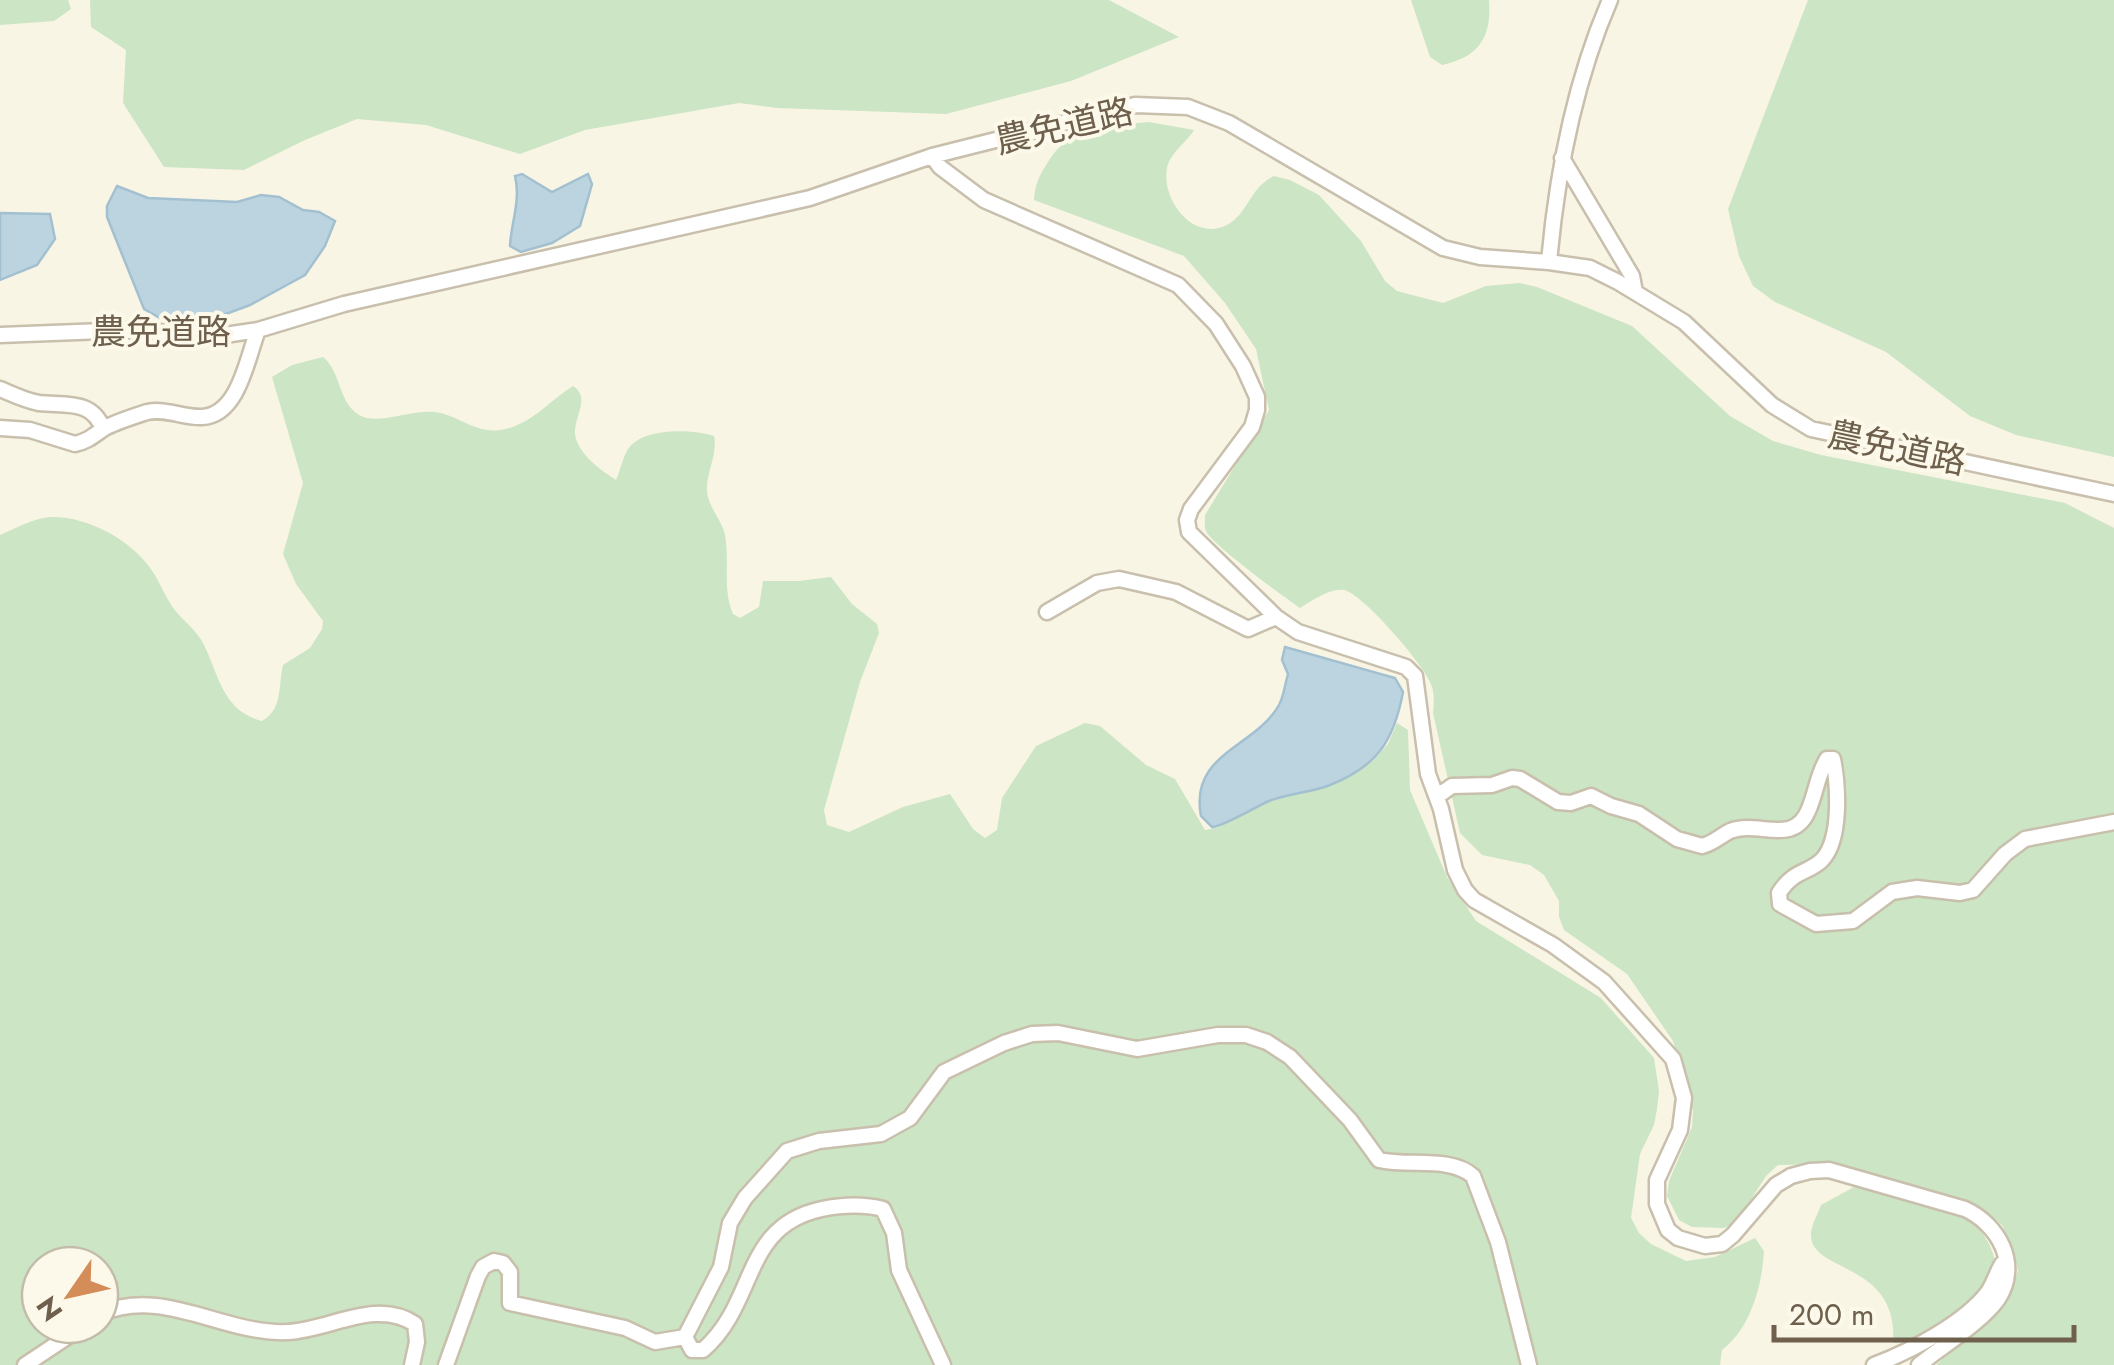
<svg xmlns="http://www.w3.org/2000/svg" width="2114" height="1365" font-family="Jost,'Noto Sans JP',sans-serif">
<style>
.green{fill:#cce5c5;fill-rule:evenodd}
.water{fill:#bcd4e0;stroke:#a3c0d0;stroke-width:2.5}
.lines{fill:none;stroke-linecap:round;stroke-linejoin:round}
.minor-casing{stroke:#c8bfac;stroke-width:19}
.minor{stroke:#fff;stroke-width:14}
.labels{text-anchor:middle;stroke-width:8;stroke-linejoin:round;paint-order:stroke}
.street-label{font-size:35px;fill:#6e604d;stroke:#fcf9ea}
</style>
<rect width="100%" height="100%" fill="#f9f5e5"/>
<path class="green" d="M0,0H68L71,9L54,21L0,25Z
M90,0H1109L1179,37L1071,81L946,114L777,108L739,103L585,130L520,154L426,125L357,119L305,140L244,170L164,167L123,103L126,50L91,27Z
M1411,0H1489C1492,37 1479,57 1442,65L1430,57Z
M1808,0H2114V457L2016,435L1970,416L1886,352L1775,302L1753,286L1739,256L1728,209Z
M1149,122L1194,130C1186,143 1170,153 1167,168C1161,200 1193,242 1227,225C1248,214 1250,187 1274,176L1290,180L1319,195L1361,241L1385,281L1397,291L1443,303L1486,286L1520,283L1537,287L1632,326L1730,416L1773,441L1821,455L2065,503L2114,528V1365H1936L2008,1300L2018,1271L2012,1247L2002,1225L1977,1205L1838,1164L1778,1165L1766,1176L1736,1223L1724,1228L1692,1227L1679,1220L1667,1196L1669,1181L1692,1127L1693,1111L1673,1041L1627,974L1564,930L1559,917V901L1544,875L1530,865L1482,855L1460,833L1433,713C1434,702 1435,692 1430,682C1422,663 1363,594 1344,590C1329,588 1312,601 1300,608C1285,598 1210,543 1206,531C1204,526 1205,521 1205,515L1269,410L1256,349L1225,303L1184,256L1034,200C1035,184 1039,176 1048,162C1071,124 1108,126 1149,122Z
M323,357C341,371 338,402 359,415C378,426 411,409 435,412C458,415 476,434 501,430C531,425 549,401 573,386C593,399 570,420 576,439C582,457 601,470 616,480C620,471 623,457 628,449C643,427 692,429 714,436C718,455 706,472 707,491C708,507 722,520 725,535C730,563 722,587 733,614L740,618L759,607L763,581H799L831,577L852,604L877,624L879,633L860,682L824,810L827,825L849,832L903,807L950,794L973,829L985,838L997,830L1002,798L1036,746L1085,723L1100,726L1146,765L1175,779L1205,830L1219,827L1238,814L1278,798L1330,785L1372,761L1388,744L1397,723L1408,730L1410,790L1447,877L1476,921L1601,998L1654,1058L1659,1091L1657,1109L1654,1125L1640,1154L1631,1218L1639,1233L1651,1244L1686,1261L1715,1257L1755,1238L1764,1251C1762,1287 1750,1329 1722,1350L1720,1365H0V535C16,528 34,518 51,517C87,516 131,540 151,569C160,582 165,597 174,609C184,622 197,630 204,645C219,676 223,711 262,721C283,709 278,687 283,665L310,648L322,629L323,621L296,584L283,554L303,483L272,377L292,365ZM40,1265H100V1325H40Z
M1854,1187C1883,1191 1939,1205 1966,1217C1980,1224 1998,1254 1995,1269C1993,1286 1972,1299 1960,1310C1942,1326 1917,1343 1893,1343C1899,1262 1812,1273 1811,1236C1810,1227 1818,1214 1821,1205Z"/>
<path class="water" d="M522,174L552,192L588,174L592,184L580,226L552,243L521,252L510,246C511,223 521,201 515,176Z
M117,186L148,198L237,202L261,195L279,197L303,210L319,212L335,221L325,246L305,275L250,305L207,321L160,318L144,309L107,217V206Z
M0,213L50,214L55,239L37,265L0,280Z
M1285,647L1395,678L1403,692C1394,740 1378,766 1330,785C1310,793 1288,793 1269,801C1255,807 1222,827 1212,827L1201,816C1189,753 1255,748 1279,705C1284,696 1285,684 1288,674L1282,660Z"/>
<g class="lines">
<defs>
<path id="minor" d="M932,156L940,167L984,200L1178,285L1216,324L1243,366L1257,397V410L1252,427L1191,509L1187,520L1189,532L1276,617L1298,632L1406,667L1415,676L1428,774L1441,809L1455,870L1465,890L1474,900L1553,945L1604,982L1673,1059L1684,1098L1680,1130L1657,1180V1204L1668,1230L1678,1238L1705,1246L1722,1244L1733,1235L1776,1185L1791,1176L1810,1171L1829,1170L1965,1209C1998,1224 2021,1264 1998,1299C1982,1322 1941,1347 1919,1365
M1562,158L1632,276L1635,292
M1549,262C1557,172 1574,83 1610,0
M0,335L129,330L218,336L258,330L344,304L810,198L932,156L1135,105L1188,107L1229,123L1443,248L1480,257L1549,262L1590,268L1618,282L1684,322L1772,405L1811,429L2114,494
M0,389C12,394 26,401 39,403C65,406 92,399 103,429
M0,428L30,430L75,444C88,441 93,436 103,429C113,423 135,416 147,412C167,408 183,418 202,417C239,415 247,358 258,330
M1047,612L1097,583L1119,579L1176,592L1248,629L1276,617
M1436,792L1442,793L1452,786L1492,785L1512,778L1520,779L1558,802L1571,803L1591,796L1611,806L1639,814L1677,839L1702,846C1714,843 1720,836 1730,831C1758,820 1793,846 1808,811C1816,794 1817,775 1827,759H1833C1838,784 1842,839 1822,860C1809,873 1793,870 1779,893L1780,904L1816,924L1853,921L1892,892L1917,888L1960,893L1973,890L2005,854L2025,839L2114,822
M100,1314C164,1286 223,1335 288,1332C330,1330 376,1298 415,1324L417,1342L412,1365
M685,1337L721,1267L730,1223L745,1198L787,1151L819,1141L881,1134L910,1118L944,1072L1004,1043L1032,1034L1058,1033L1137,1049L1218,1035H1246L1267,1042L1290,1057L1350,1120L1379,1160C1409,1167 1450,1156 1473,1176L1498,1242L1529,1365
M685,1337L692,1350H703C758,1302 741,1226 822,1209C842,1205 863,1204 883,1209L894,1233L899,1270L943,1365
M25,1365L85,1325
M446,1365L478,1276L483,1267L494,1261L503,1263L510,1272V1303L625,1328L655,1342L685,1337
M1874,1365C1909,1352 1965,1323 1988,1292C1994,1283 1997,1272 2002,1264"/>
</defs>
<use href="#minor" class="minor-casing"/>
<use href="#minor" class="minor"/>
</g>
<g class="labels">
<g class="street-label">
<text transform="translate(1064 126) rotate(-13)" y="12">農免道路</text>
<text x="161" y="344">農免道路</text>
<text transform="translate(1897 448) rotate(12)" y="12">農免道路</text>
</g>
</g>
<g transform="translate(70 1295) rotate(236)"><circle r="48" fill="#fcf9ea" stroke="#c3bcab" stroke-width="2.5"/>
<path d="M0-8L18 38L0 25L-18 38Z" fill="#d48d58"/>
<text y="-15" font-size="28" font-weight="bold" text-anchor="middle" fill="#6e604d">N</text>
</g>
<path d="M1774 1325v15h300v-15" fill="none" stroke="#6e604d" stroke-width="5"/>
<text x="1789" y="1325" font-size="30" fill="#6e604d" stroke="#fcf9ea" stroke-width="8" paint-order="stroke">200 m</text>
</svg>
